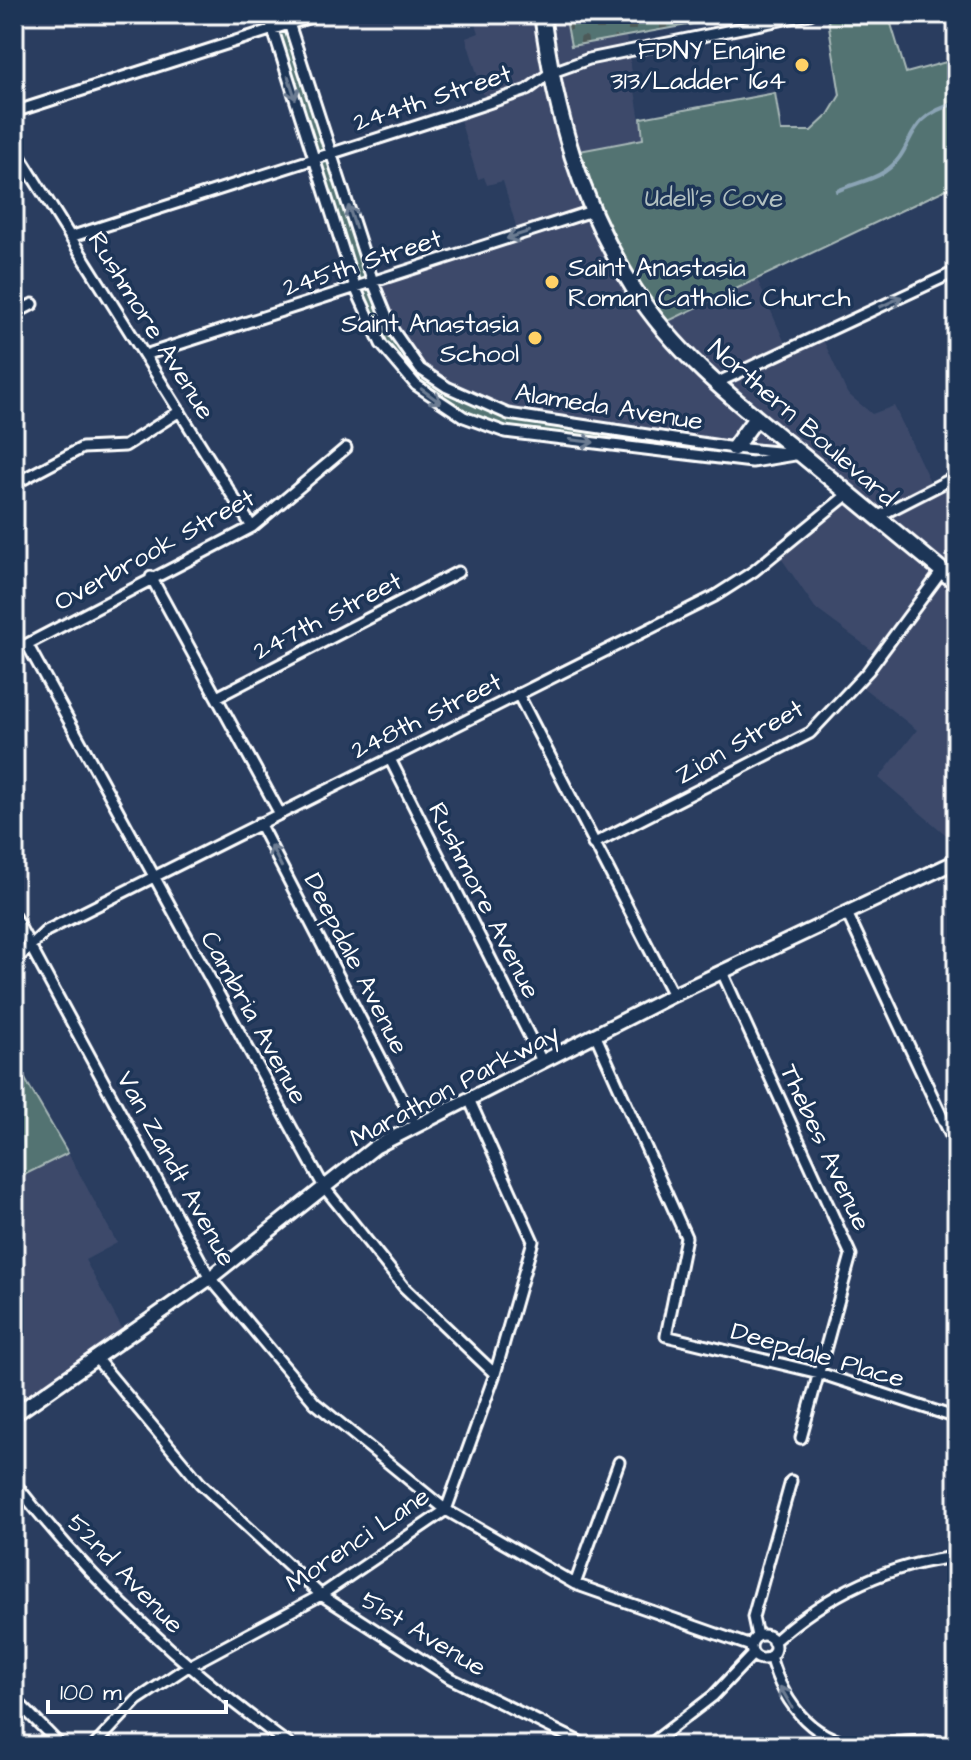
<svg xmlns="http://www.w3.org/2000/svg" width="971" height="1760" font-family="'Architects Daughter',sans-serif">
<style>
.built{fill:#3d4a6b}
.cemetery{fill:url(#cemetery-stones);stroke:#a9b9b8;stroke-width:2}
.park{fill:#537372;stroke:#a9b9b8;stroke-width:2}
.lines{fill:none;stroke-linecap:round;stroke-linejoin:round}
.stream{stroke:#8ba4b5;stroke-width:4}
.minor-casing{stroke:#fff;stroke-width:15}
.tertiary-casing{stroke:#fff;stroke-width:18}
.primary-casing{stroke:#fff;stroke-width:20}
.minor{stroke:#1d3557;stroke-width:9}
.tertiary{stroke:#1d3557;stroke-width:12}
.primary{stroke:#1d3557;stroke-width:14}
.oneway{stroke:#6c7c92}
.poi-dot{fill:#ffd166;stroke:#1d3557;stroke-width:3}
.labels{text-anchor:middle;stroke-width:7;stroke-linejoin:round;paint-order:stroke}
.poi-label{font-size:26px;fill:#fff;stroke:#1d3557;text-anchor:end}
.street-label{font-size:26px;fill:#fff;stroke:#1d3557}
.park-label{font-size:26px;fill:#b2c0c0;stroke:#1d3557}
</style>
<defs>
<pattern id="cemetery-stones" width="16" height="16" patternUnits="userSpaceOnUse" patternTransform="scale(2)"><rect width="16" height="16" fill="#537372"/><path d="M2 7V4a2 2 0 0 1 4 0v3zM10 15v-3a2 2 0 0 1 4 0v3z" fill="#4e5a59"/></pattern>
</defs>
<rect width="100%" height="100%" fill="#2a3d5f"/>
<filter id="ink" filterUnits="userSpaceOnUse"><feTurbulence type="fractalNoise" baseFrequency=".0125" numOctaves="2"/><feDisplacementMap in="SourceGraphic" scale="16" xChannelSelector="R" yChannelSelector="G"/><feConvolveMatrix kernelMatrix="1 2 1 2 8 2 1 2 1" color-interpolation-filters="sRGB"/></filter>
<g filter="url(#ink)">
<path class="built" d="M473,14H565L571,46L626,36L643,139L595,147L662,324L757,279L788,350L821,335L847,393L872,414L894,406L933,488L957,476V844L879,778L917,730L856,682L877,654L816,609L777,552L848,494L799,454L511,415L420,369L402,347L372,282L518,233L503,181L487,185L484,177L478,179L458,113L486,103L466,38L479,33Z
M68,1153L117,1243L85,1260L126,1336L14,1415V1180Z"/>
<path class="cemetery" d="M565,14H748L571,46Z"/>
<path class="park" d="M271,14H284L367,276L397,346L416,369L506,416L737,452L753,458L503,428L475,419L417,382L382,339L360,291Z
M859,14H888L906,73L957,59V184L662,324L635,291L569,153L643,139L641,118L775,93L781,131H811L828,115L840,95L828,20Z
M14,1060L68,1153L14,1180Z"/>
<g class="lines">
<path class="stream" d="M837,191C851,184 871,181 884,172C918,150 900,118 957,103"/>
<defs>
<path id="minor" d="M268,14L355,287L381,344L416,385L464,417L505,432L752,462L800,454
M286,14L373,282L392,329L420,369L447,387L508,414L734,448L788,453
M14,112L320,14
M14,147L252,527
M70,237L467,110L527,90L550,73L589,59L810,14
M14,314L33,304
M145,355L592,211
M714,384L957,271
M14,484L82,448L125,446L180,411
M877,517L957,476
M151,577L279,812
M27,644L324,1187L404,1287L495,1374
M14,651L252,527L346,448
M518,694L673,995
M217,697L458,572
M390,759L542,1061
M259,823L415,1124
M593,844L810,733L868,671L942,571
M847,913L957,1149
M14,916L210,1278L315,1403L446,1510L575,1584L751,1646
M14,962L46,931L715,596L754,571L848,494
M722,972L851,1255L801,1438
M595,1034L686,1237L666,1336L819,1373L957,1418
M95,1357L200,1483L321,1595L450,1678L588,1746
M14,1482C92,1583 187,1671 291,1746
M575,1584L619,1462
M751 1647a12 12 0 1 1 24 0a12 12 0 1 1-24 0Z
M757,1636L753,1617L791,1481
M773,1642C825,1596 887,1564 957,1557
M770,1656C784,1705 815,1747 872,1745C902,1744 926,1736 957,1746
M14,1698L61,1746
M94,1746L137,1700L187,1667L321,1595L446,1510L495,1374L533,1241L469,1099
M648,1746L713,1696L753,1654"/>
<path id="tertiary" d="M14,1415L210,1278L375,1147L673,995L957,861"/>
<path id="primary" d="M542,14C555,112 580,204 634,289C676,355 738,403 797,451C850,495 904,539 957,583
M734,448L756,418"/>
</defs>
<use href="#minor" class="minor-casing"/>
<use href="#tertiary" class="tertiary-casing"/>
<use href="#primary" class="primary-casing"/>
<use href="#minor" class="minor"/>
<use href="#tertiary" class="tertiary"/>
<use href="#primary" class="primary"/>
</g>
<defs><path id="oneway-shaft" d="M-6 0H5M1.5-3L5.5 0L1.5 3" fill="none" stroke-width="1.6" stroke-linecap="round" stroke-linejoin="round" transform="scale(2)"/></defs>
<g class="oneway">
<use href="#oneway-shaft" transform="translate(292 88) rotate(72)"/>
<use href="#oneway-shaft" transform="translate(352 217) rotate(-108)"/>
<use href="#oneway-shaft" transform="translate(518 235) rotate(162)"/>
<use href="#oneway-shaft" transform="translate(891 302) rotate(-25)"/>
<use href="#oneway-shaft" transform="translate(431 396) rotate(36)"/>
<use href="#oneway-shaft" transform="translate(582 441) rotate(7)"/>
<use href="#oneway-shaft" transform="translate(276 856) rotate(-117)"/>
<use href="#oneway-shaft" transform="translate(786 1697) rotate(-120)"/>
</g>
</g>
<g class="poi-dot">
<circle cx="802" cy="65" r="8"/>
<circle cx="552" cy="282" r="8"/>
<circle cx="535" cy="338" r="8"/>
</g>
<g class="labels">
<g class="poi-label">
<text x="786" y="59">FDNY Engine<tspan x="786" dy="30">313/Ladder 164</tspan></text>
<text x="568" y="276" text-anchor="start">Saint Anastasia<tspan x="568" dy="30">Roman Catholic Church</tspan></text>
<text x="519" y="332">Saint Anastasia<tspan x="519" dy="30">School</tspan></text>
</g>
<g class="street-label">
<text transform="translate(432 97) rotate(-18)" y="9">244th Street</text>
<text transform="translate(362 262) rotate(-18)" y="9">245th Street</text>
<text transform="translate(152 325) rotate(58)" y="9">Rushmore Avenue</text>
<text transform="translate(609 406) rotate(9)" y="9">Alameda Avenue</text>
<text transform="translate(803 422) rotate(41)" y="9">Northern Boulevard</text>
<text transform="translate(154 549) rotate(-29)" y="9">Overbrook Street</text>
<text transform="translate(327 615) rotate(-27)" y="9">247th Street</text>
<text transform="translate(426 715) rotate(-26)" y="9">248th Street</text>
<text transform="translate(739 741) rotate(-30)" y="9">Zion Street</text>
<text transform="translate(485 900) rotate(63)" y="9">Rushmore Avenue</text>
<text transform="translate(357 963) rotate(63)" y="9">Deepdale Avenue</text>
<text transform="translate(255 1017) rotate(61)" y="9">Cambria Avenue</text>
<text transform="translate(454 1085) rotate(-28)" y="9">Marathon Parkway</text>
<text transform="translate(826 1147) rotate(65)" y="9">Thebes Avenue</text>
<text transform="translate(177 1168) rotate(61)" y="9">Van Zandt Avenue</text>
<text transform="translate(818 1354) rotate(16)" y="9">Deepdale Place</text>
<text transform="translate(357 1539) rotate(-34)" y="9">Morenci Lane</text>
<text transform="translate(126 1573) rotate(46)" y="9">52nd Avenue</text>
<text transform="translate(424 1633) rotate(31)" y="9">51st Avenue</text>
</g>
<g class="park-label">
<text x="714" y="206">Udell's Cove</text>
</g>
</g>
<rect width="971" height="1760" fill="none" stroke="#1d3557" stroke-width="48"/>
<rect x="24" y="24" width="923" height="1712" fill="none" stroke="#fff" stroke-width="3" filter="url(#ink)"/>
<path d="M48 1700v12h178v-12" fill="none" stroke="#ffffff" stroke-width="4"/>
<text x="60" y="1700" font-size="24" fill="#ffffff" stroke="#1d3557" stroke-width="6" paint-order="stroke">100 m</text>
</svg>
